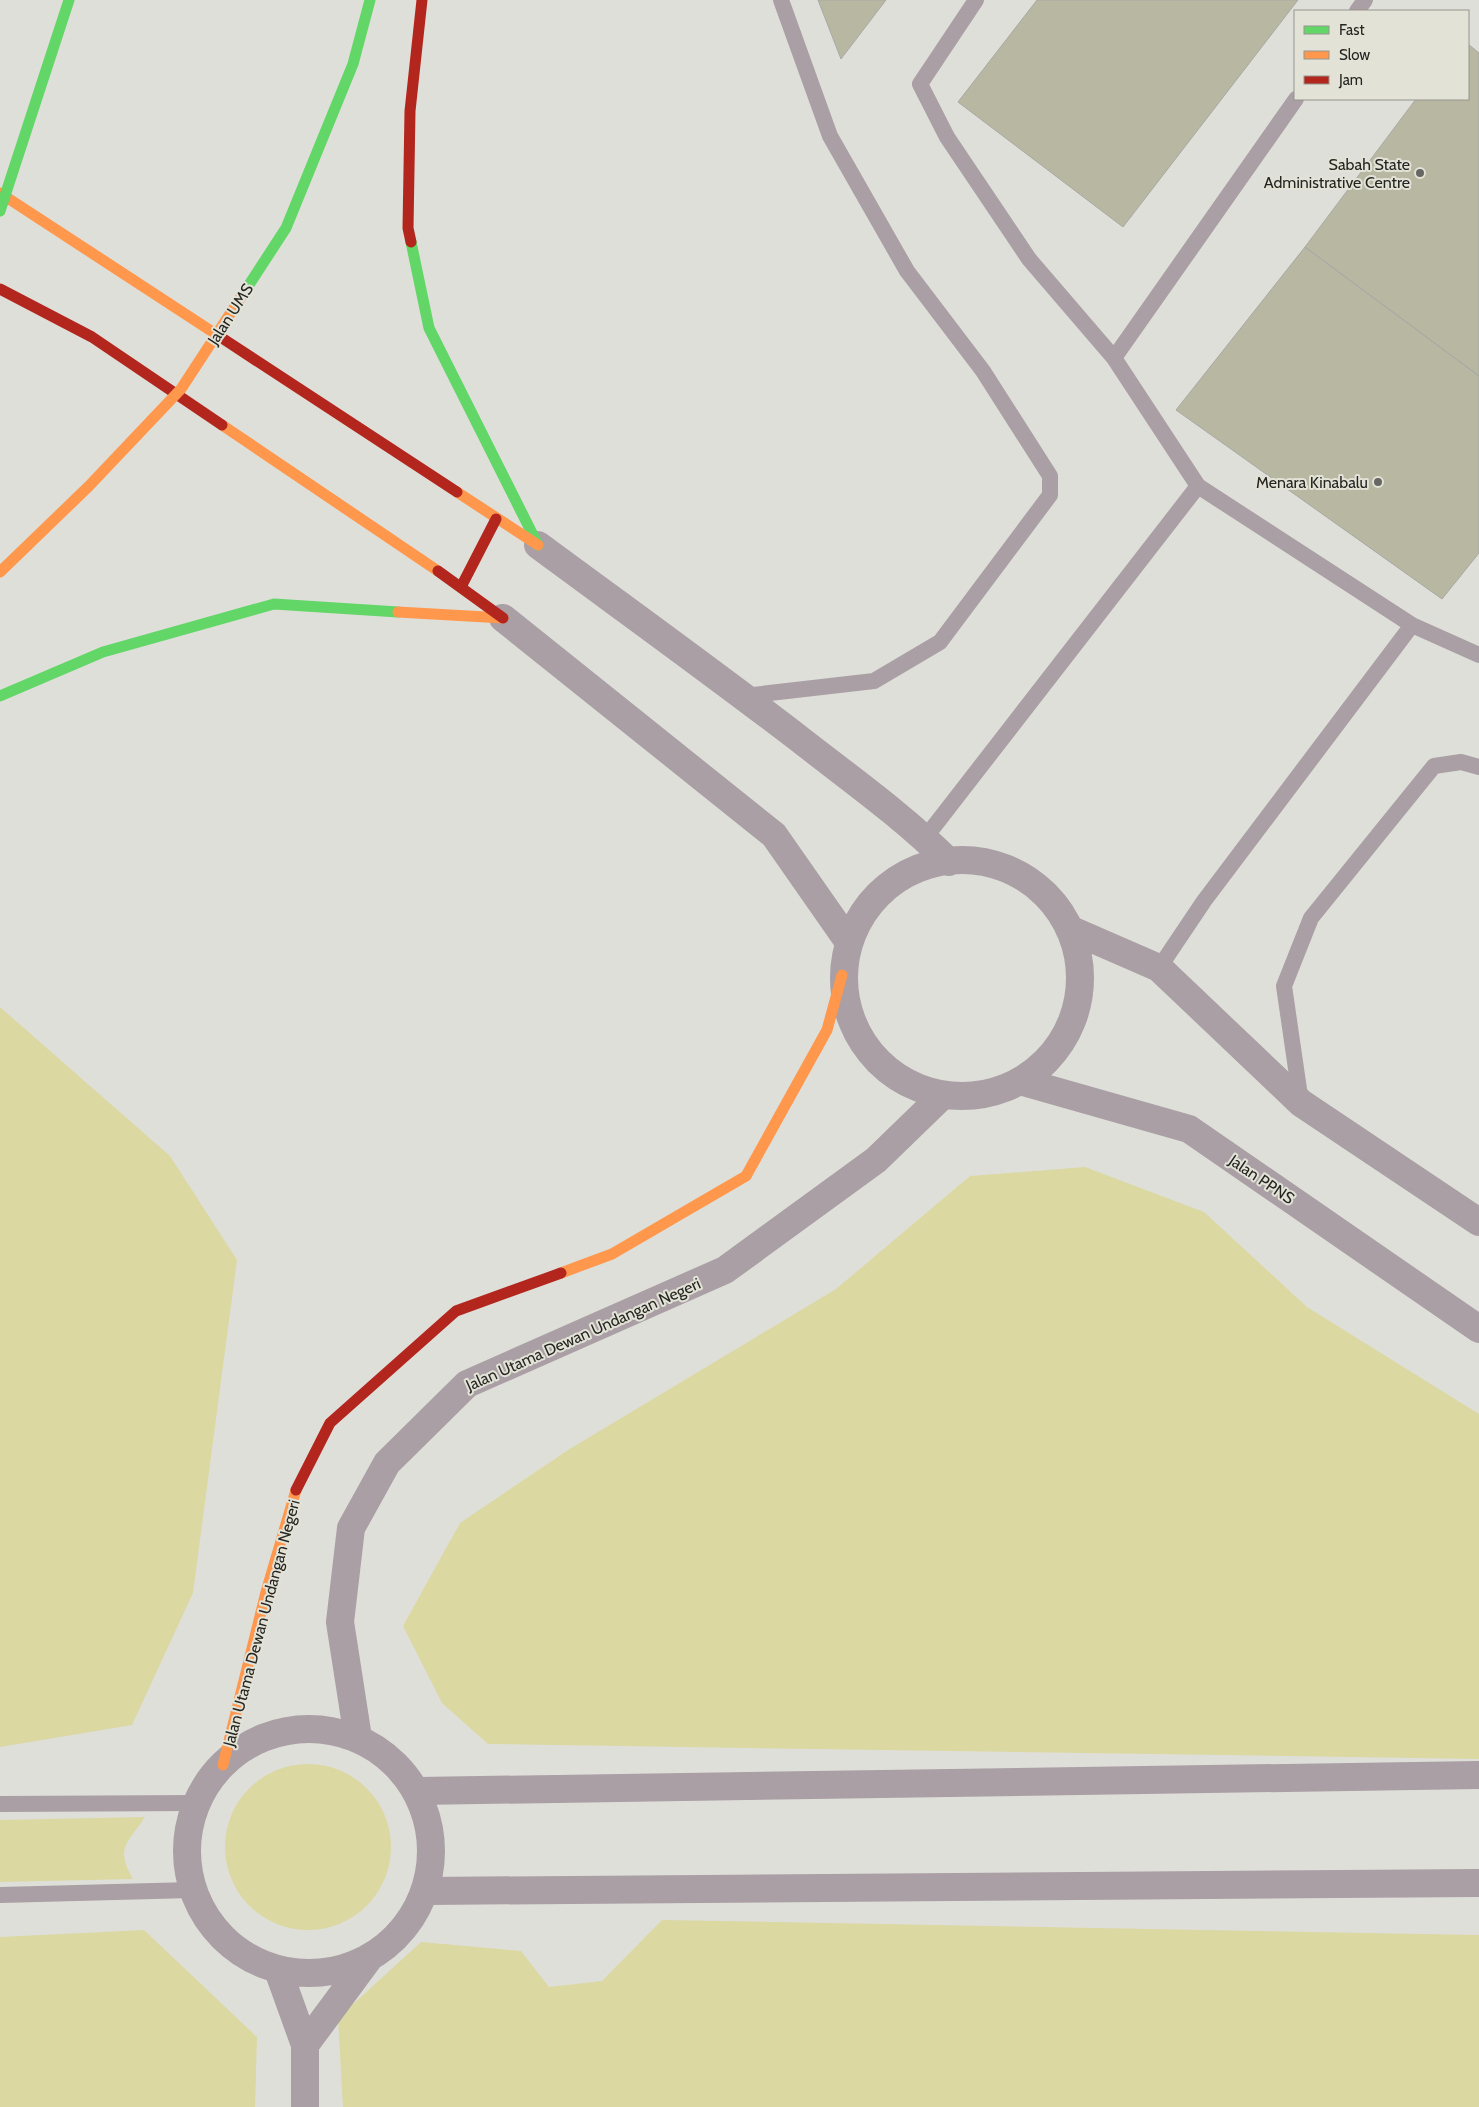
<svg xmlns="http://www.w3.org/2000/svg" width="1479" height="2107" font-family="Cabin,sans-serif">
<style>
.green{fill:#dbd8a2}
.building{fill:#b8b7a1;stroke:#a9a9a5}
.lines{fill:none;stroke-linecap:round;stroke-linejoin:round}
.lane{stroke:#a99fa4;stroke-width:16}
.street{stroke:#a99fa4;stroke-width:28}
.fast{stroke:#63d668;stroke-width:11}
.slow{stroke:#ff974d;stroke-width:11}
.jam{stroke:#b3261e;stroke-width:11}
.fast-bridge{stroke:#63d668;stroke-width:11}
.slow-bridge{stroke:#ff974d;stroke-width:11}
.poi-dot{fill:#666662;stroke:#e2e2d7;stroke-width:2}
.labels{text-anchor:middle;stroke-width:4;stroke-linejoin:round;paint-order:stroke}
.poi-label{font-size:16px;fill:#252521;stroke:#e2e2d7;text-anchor:end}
.street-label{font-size:16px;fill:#252521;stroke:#e2e2d7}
</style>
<rect width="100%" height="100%" fill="#dfdfda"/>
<path class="green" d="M0,1007L170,1156L237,1260L193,1593L132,1725L0,1747Z
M1085,1167L1204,1212L1307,1307L1479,1414V1759L488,1744L442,1703L403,1626L460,1523L568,1450L836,1289L970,1176Z
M225 1847a83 83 0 1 1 166 0a83 83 0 1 1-166 0Z
M145,1817C127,1844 115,1848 133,1879L0,1882V1820Z
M662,1920L1479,1935V2107H343L338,2018L421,1942L521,1951L549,1987L602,1981Z
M144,1930L257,2037L255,2107H0V1937Z"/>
<path class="building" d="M818,0H886L841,59Z
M1037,0H1298L1123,227L958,102Z
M1468,44L1479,53V376L1305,247L1416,99H1468Z
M1305,247L1479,376V553L1442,599L1176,410Z"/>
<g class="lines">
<path class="lane" d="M976,0L920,84L947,137L1029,259L1114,358L1198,486L1412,625L1479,655
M1357,11L1365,0
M1114,358L1296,99
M744,696L874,681L940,642L1050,495V476L983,371L907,271L830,136L781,0
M925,838L1198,486
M1159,968L1204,901L1412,625
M1301,1103L1284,986L1311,918L1434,766L1461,762L1479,767
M0,1804L196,1803
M0,1895L192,1890"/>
<path class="street" d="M538,545C626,610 715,674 802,741C852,780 904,817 949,862
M503,618L774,835L848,941
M844 978a118 118 0 1 1 236 0a118 118 0 1 1-236 0Z
M1074,931L1159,968L1301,1103L1479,1222
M1020,1081L1189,1129L1479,1329
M187 1851a122 122 0 1 1 244 0a122 122 0 1 1-244 0Z
M358,1738L340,1622L351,1528L387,1463L467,1384L725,1270L876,1160L942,1096
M418,1791L1479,1775
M427,1891L1479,1883
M278,1970L305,2045V2107
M305,2045L370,1957"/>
<path class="fast" d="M411,242L429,328L538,545
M0,696L103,652L274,604L398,612"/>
<path class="slow" d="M0,193L225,340
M222,425L438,571
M457,492L538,545
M398,612L503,618
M561,1273L612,1254L746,1176L827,1030L842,975
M223,1765L266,1592L296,1490"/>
<path class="jam" d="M411,242L408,228L410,111L422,0
M0,289L92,337L222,425
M225,340L457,492
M438,571L503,618
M461,587L496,519
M296,1490L330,1423L456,1311L561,1273"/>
<path class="fast-bridge" d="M0,211L69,0
M243,294L286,228L353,64L370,0"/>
<path class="slow-bridge" d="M0,572L89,486L181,389L243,294"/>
</g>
<g class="poi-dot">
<circle cx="1420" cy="173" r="5"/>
<circle cx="1378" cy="482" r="5"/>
</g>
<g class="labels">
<g class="poi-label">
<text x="1410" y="170">Sabah State<tspan x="1410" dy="18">Administrative Centre</tspan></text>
<text x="1368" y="488">Menara Kinabalu</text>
</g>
<g class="street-label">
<text transform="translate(230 314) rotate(-57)" y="6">Jalan UMS</text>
<text transform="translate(1262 1179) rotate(34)" y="6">Jalan PPNS</text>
<text transform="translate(583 1334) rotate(-24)" y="6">Jalan Utama Dewan Undangan Negeri</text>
<text transform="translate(261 1623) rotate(-75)" y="6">Jalan Utama Dewan Undangan Negeri</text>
</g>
</g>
<rect x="1294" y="10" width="175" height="90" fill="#e2e2d7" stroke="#96968e"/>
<rect x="1304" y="26" width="25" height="8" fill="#63d668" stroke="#96968e"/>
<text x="1339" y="35" font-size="15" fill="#252521">Fast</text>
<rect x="1304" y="51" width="25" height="8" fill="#ff974d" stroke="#96968e"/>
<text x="1339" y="60" font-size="15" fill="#252521">Slow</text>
<rect x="1304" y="76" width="25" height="8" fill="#b3261e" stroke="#96968e"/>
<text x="1339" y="85" font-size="15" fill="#252521">Jam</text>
</svg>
